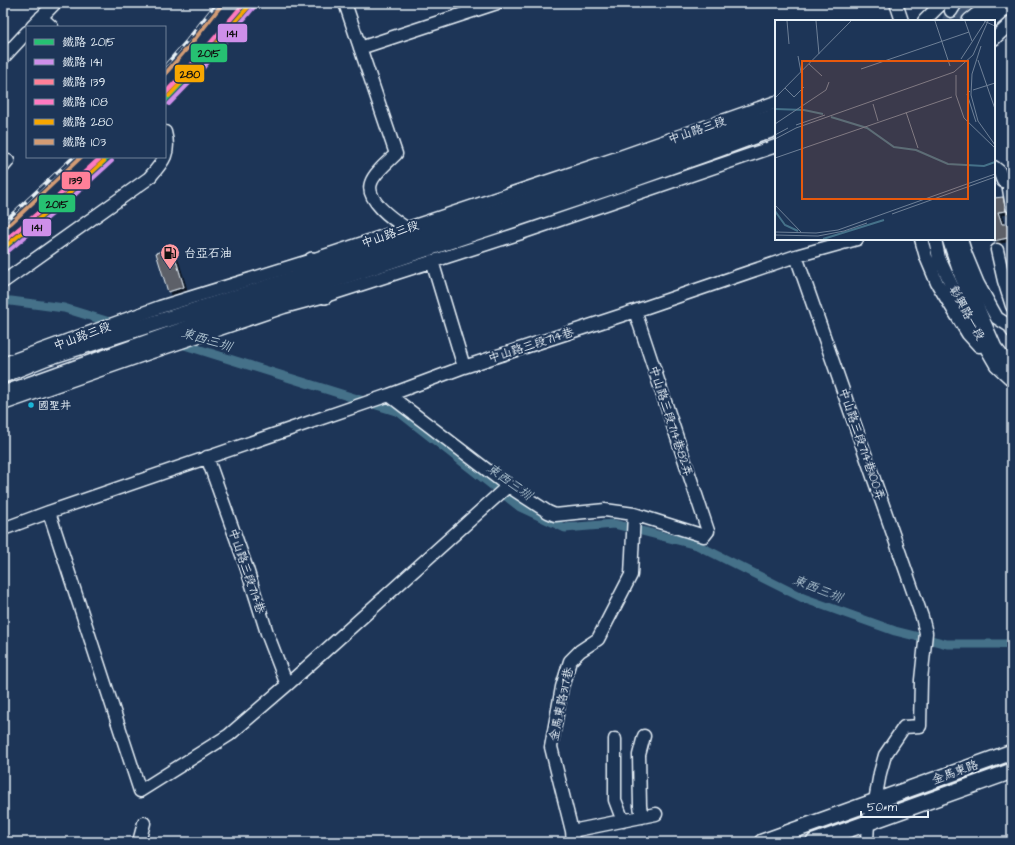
<svg xmlns="http://www.w3.org/2000/svg" width="1015" height="845" font-family="'Architects Daughter','LXGW WenKai TC',sans-serif">
<style>
.lines{fill:none;stroke-linecap:round;stroke-linejoin:round}
.canal{stroke:#457189;stroke-width:9}
.building{fill:#5d6068;stroke:#e8f1f8;filter:url(#shadow)}
.minor-tunnel{stroke:#3b516f;stroke-width:12;stroke-dasharray:12 6;stroke-linecap:butt}
.major-tunnel{stroke:#3b516f;stroke-width:15;stroke-dasharray:15 8;stroke-linecap:butt}
.minor-casing{stroke:#e8f1f8;stroke-width:15}
.major-casing{stroke:#e8f1f8;stroke-width:18}
.minor{stroke:#1d3557;stroke-width:12}
.major{stroke:#1d3557;stroke-width:15}
.rail-casing{stroke:#e8f1f8;stroke-width:4}
.rail{stroke:#1d3557;stroke-width:2.5;stroke-dasharray:8;stroke-linecap:butt}
.rail-1-casing{stroke:#1d3557;stroke-width:7}
.rail-2-casing{stroke:#1d3557;stroke-width:7}
.rail-3-casing{stroke:#1d3557;stroke-width:7}
.rail-4-casing{stroke:#1d3557;stroke-width:7}
.rail-5-casing{stroke:#1d3557;stroke-width:7}
.rail-6-casing{stroke:#1d3557;stroke-width:7}
.rail-1{stroke:#26c172;stroke-width:4}
.rail-2{stroke:#ce8fe9;stroke-width:4}
.rail-3{stroke:#ff8098;stroke-width:4}
.rail-4{stroke:#fe7ac1;stroke-width:4}
.rail-5{stroke:#f7a600;stroke-width:4}
.rail-6{stroke:#d39c74;stroke-width:4}
.bus-dot{fill:#1ab6d8;stroke:#1d3557;stroke-width:1.5}
.labels{text-anchor:middle;stroke-width:4;stroke-linejoin:round;paint-order:stroke}
.bus-label{font-size:11px;fill:#e8f1f8;stroke:#1d3557;text-anchor:start}
.street-label{font-size:12px;fill:#e8f1f8;stroke:#1d3557}
.poi-label{font-size:12px;fill:#e8f1f8;stroke:#1d3557;text-anchor:start}
.water-label{font-size:13px;font-style:italic;fill:#afc4d1;stroke:#1d3557}
.inset-river{fill:none;stroke:#457189;stroke-width:2}
.inset-road{fill:none;stroke:#6e8097;stroke-width:1}
.view{fill:#e8590c;fill-opacity:0.15;stroke:#e8590c;stroke-width:2}
.inset-edge{fill:none;stroke:#e8f1f8;stroke-width:2}
.line-badge{stroke:#1d3557;stroke-width:1.5}
.pale-badge-label{font-size:11px;text-anchor:middle;font-weight:bold;fill:#111}
</style>
<defs>
<filter id="shadow"><feDropShadow dx="3" dy="3" stdDeviation="0" flood-color="#0009"/></filter>
</defs>
<rect width="100%" height="100%" fill="#1d3557"/>
<filter id="ink" filterUnits="userSpaceOnUse"><feTurbulence type="fractalNoise" baseFrequency=".025" numOctaves="2"/><feDisplacementMap in="SourceGraphic" scale="8" xChannelSelector="R" yChannelSelector="G"/><feConvolveMatrix kernelMatrix="1 2 1 2 8 2 1 2 1" color-interpolation-filters="sRGB"/></filter>
<g filter="url(#ink)">
<g class="lines">
<path class="canal" d="M3,301H11L64,308L116,324
M178,343L399,412L520,507L565,528L614,524L697,545L803,598L895,631L947,644H1012"/>
</g>
<path class="building" d="M1003,197L1006,211L998,212L1002,224H1010L1012,237L994,241V198Z
M172,247L184,287L168,292L156,253Z"/>
<g class="lines">
<path class="minor-tunnel" d="M948,21L951,11"/>
<path class="major-tunnel" d="M961,21L969,3"/>
<defs>
<path id="minor" d="M345,3L396,154C389,161 374,173 371,183C365,200 394,220 406,228
M896,3L902,21
M951,11L956,3
M41,17L52,27
M924,21L942,3
M32,27L55,3
M994,39L1012,22
M360,48L497,3
M3,58L27,32
M3,167L8,161
M994,167L999,171L1003,181
M1012,188L1009,189L1012,207
M921,239L926,257L937,283L968,334L979,346
M935,239L939,258L960,303L996,365L1012,380
M961,239L966,255L978,284L997,318L1011,327L1012,331
M997,250L1004,281L1012,306
M796,256L922,617L926,633L921,680L920,726L904,727L885,755L880,773L875,801L868,822L867,842
M432,261L464,367
M3,282L149,178C163,162 171,154 165,132
M3,364L160,307L312,260L617,158L776,102
M389,395L508,486L548,512L555,515L605,510L634,514L704,536L708,531L635,311
M3,404L149,353L284,307L325,296L521,233L776,146
M207,457L247,569L267,633L287,685
M49,512L140,791L229,735L287,685L508,486
M3,529L49,512L389,395L464,367L635,311L796,256L857,239
M615,739V800L623,821
M642,817L640,806L639,755L644,736
M572,831L656,814
M139,842L144,823
M573,842L572,831L551,747L562,687L570,661L580,651L598,639L631,575L634,514"/>
<path id="major" d="M970,21L993,3
M990,21L1010,3
M950,239L962,275L994,348L1012,371
M312,260L325,296
M3,375L45,358L316,272L618,171L722,134L776,116
M3,394L168,335L623,183L719,149L776,128
M762,842L1012,752
M814,842L1012,771"/>
</defs>
<use href="#minor" class="minor-casing"/>
<use href="#major" class="major-casing"/>
<use href="#minor" class="minor"/>
<use href="#major" class="major"/>
<defs>
<path id="rail" d="M165,66L187,41L217,3
M3,223L74,157"/>
</defs>
<use href="#rail" class="rail-casing"/>
<use href="#rail" class="rail"/>
<defs>
<path id="rail-1" d="M165,101L195,70L251,3
M3,249L65,197L109,157"/>
<path id="rail-2" d="M169,104L199,73L255,6
M6,253L68,201L112,161"/>
<path id="rail-3" d="M165,94L191,67L244,3
M3,242L62,193L102,157"/>
<path id="rail-4" d="M165,93L191,65L245,3
M3,242L62,193L101,157"/>
<path id="rail-5" d="M169,96L195,68L249,6
M6,246L65,197L104,161"/>
<path id="rail-6" d="M165,74L191,44L223,3
M3,229L11,223L81,157"/>
</defs>
<use href="#rail-1" class="rail-1-casing"/>
<use href="#rail-2" class="rail-2-casing"/>
<use href="#rail-3" class="rail-3-casing"/>
<use href="#rail-4" class="rail-4-casing"/>
<use href="#rail-5" class="rail-5-casing"/>
<use href="#rail-6" class="rail-6-casing"/>
<use href="#rail-1" class="rail-1"/>
<use href="#rail-2" class="rail-2"/>
<use href="#rail-3" class="rail-3"/>
<use href="#rail-4" class="rail-4"/>
<use href="#rail-5" class="rail-5"/>
<use href="#rail-6" class="rail-6"/>
</g>
</g>
<defs>
<symbol id="fuel-pin" viewBox="-11 -11 22 30"><path d="M0 17L-7.5 6A9.5 9.5 0 1 1 7.5 6Z" fill="#ff9aa2" stroke="#1d3557"/><path d="M-5.5-6h7V0h2V4h1.3V-2.5L3-4.5l.8-.8L6-3V5H2.5V1h-1V6h-7ZM-4.2-4.7v3.2H.2V-4.7Z" fill="#111"/></symbol>
</defs>
<g fill-rule="evenodd">
<use href="#fuel-pin" x="159" y="242" width="22" height="30"/>
</g>
<circle class="bus-dot" cx="31" cy="405" r="3.5"/>
<g class="labels">
<g class="bus-label">
<text x="38" y="409">國聖井</text>
</g>
<g class="street-label">
<text transform="translate(697 130) rotate(-19)" y="4">中山路三段</text>
<text transform="translate(390 234) rotate(-19)" y="4">中山路三段</text>
<text transform="translate(967 313) rotate(61)" y="4">彰興路一段</text>
<text transform="translate(82 336) rotate(-20)" y="4">中山路三段</text>
<text transform="translate(531 345) rotate(-18)" y="4">中山路三段714巷</text>
<text transform="translate(671 421) rotate(72)" y="4">中山路三段714巷82弄</text>
<text transform="translate(862 444) rotate(71)" y="4">中山路三段714巷100弄</text>
<text transform="translate(247 571) rotate(71)" y="4">中山路三段714巷</text>
<text transform="translate(561 704) rotate(-78)" y="4">金馬東路317巷</text>
<text transform="translate(955 772) rotate(-20)" y="4">金馬東路</text>
</g>
<g class="poi-label">
<text x="184" y="257">台亞石油</text>
</g>
<g class="water-label">
<text transform="translate(207 339) rotate(17)" y="5">東西三圳</text>
<text transform="translate(510 481) rotate(36)" y="5">東西三圳</text>
<text transform="translate(818 588) rotate(22)" y="5">東西三圳</text>
</g>
</g>
<g transform="translate(775 20)">
<rect width="220" height="220" fill="#1d3557"/>
<path class="inset-river" d="M0,89L29,90L48,94M56,97L92,108L119,127L141,130L173,144L209,146L220,142M0,191L10,205L23,211M48,219L109,200"/>
<path class="inset-road" d="M12,1L14,24M41,1L44,34M160,1L175,46M190,1L197,21M209,1L220,6M206,26L197,54L196,75L203,101L220,125M23,36L26,52M186,39L210,2M203,40L220,89M34,44L47,56M86,49L194,12M181,55V75L189,98L220,128M10,68L19,77L29,67M198,70L220,63M195,71L192,74L201,102M0,78L76,1M98,84L103,101M131,92L143,128M0,104L51,70L54,62M21,105L50,95M0,115L13,108M0,119L21,108L179,52L198,35L213,1M0,138L177,77M0,185L26,212M117,194L220,157M0,212L41,213L63,210L220,154M0,215L43,216L69,211L92,203"/>
<path class="view" d="M27,41H193V179H27Z"/>
<rect width="220" height="220" class="inset-edge"/>
</g>
<g class="line-badge">
<rect x="217" y="23" width="31" height="20" rx="4" fill="#ce8fe9"/>
<rect x="190" y="43" width="38" height="20" rx="4" fill="#26c172"/>
<rect x="174" y="64" width="31" height="19" rx="4" fill="#f7a600"/>
<rect x="61" y="171" width="30" height="19" rx="4" fill="#ff8098"/>
<rect x="38" y="194" width="38" height="19" rx="4" fill="#26c172"/>
<rect x="22" y="218" width="30" height="19" rx="4" fill="#ce8fe9"/>
</g>
<g class="pale-badge-label">
<text x="232" y="37">141</text>
<text x="209" y="57">2015</text>
<text x="190" y="78">280</text>
<text x="76" y="184">139</text>
<text x="57" y="208">2015</text>
<text x="37" y="231">141</text>
</g>
<rect width="1015" height="845" fill="none" stroke="#1d3557" stroke-width="16"/>
<rect x="8" y="8" width="999" height="829" fill="none" stroke="#e8f1f8" stroke-width="1.5" filter="url(#ink)"/>
<rect x="26" y="26" width="140" height="132" fill="#1d3557" stroke="#6e8097"/>
<rect x="34" y="39" width="20" height="6" fill="#26c172" stroke="#6e8097"/>
<text x="62" y="46" font-size="12" fill="#e8f1f8">鐵路 2015</text>
<rect x="34" y="59" width="20" height="6" fill="#ce8fe9" stroke="#6e8097"/>
<text x="62" y="66" font-size="12" fill="#e8f1f8">鐵路 141</text>
<rect x="34" y="79" width="20" height="6" fill="#ff8098" stroke="#6e8097"/>
<text x="62" y="86" font-size="12" fill="#e8f1f8">鐵路 139</text>
<rect x="34" y="99" width="20" height="6" fill="#fe7ac1" stroke="#6e8097"/>
<text x="62" y="106" font-size="12" fill="#e8f1f8">鐵路 108</text>
<rect x="34" y="119" width="20" height="6" fill="#f7a600" stroke="#6e8097"/>
<text x="62" y="126" font-size="12" fill="#e8f1f8">鐵路 280</text>
<rect x="34" y="139" width="20" height="6" fill="#d39c74" stroke="#6e8097"/>
<text x="62" y="146" font-size="12" fill="#e8f1f8">鐵路 103</text>
<path d="M861 811v6h67v-6" fill="none" stroke="#e8f1f8" stroke-width="2"/>
<text x="867" y="811" font-size="12" fill="#e8f1f8" stroke="#1d3557" stroke-width="3" paint-order="stroke">50 m</text>
</svg>
